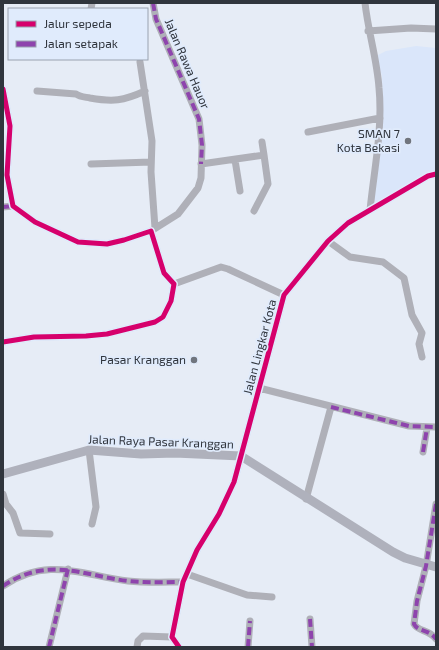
<svg xmlns="http://www.w3.org/2000/svg" width="439" height="650" font-family="'Exo 2',sans-serif">
<style>
.built{fill:#dae6fa}
.lines{fill:none;stroke-linecap:round;stroke-linejoin:round}
.minor{stroke:#afb0b8;stroke-width:7}
.major{stroke:#afb1bc;stroke-width:9}
.quiet{stroke:#8e44ad;stroke-width:4;stroke-dasharray:8 4;stroke-linecap:butt}
.cycleway-casing{stroke:#e0ebfc;stroke-width:8}
.cycleway{stroke:#d6006c;stroke-width:5}
.poi-dot{fill:#70757e;stroke:#e0ebfc;stroke-width:1.5}
.labels{text-anchor:middle;stroke-width:3.5;stroke-linejoin:round;paint-order:stroke}
.street-label{font-size:12px;fill:#30353d;stroke:#e0ebfc}
.poi-label{font-size:12px;fill:#30353d;stroke:#e0ebfc;text-anchor:end}
</style>
<rect width="100%" height="100%" fill="#e6ecf6"/>
<path class="built" d="M416,46L436,48V173L375,204L374,200L383,109L382,76L376,56L386,51Z"/>
<g class="lines">
<path class="minor" d="M365,3C368,31 377,59 379,88C383,128 374,170 370,210
M91,9L92,3
M368,31L411,28L436,29
M140,62L152,141L151,172L155,228
M3,89L10,126L7,175L13,206L35,222L78,242L107,244L124,240L151,231L164,273L174,284L171,301L163,317L155,322L107,334L86,336L34,337L3,342
M37,91L76,94C80,97 85,97 90,98C113,102 123,101 145,91
M308,132L380,118
M262,142L264,155
M235,160L240,191
M91,164L151,162
M201,164L264,155L268,184L254,211
M3,207L13,206
M151,231L178,214L198,188L201,178L202,145L199,119L156,19L153,3
M328,241L350,257L383,262L404,278L412,315L422,333L419,344L422,357
M174,284L221,267L228,269L284,295
M259,388L409,426L436,427
M89,450L96,507L92,524
M423,452L427,428
M3,494L6,504L13,513L20,533L50,534
M306,499L331,407
M436,504L426,566L417,601L414,624C418,632 429,629 436,639
M187,574L247,595L272,597
M3,586C48,556 81,575 128,581C146,583 165,582 183,582
M310,619L312,647
M49,647L68,569
M137,647L138,641L143,636L172,637
M179,647L172,637L183,582L197,550L219,514L234,482L284,295L328,241L348,223L428,176L436,174
M248,647L250,621"/>
<path class="major" d="M3,474L89,450L141,454L175,453L241,456L393,552L405,558L436,567"/>
<path class="quiet" d="M153,3L156,19L199,119L202,145L201,164
M3,207L13,206
M331,407L409,426L436,427
M423,452L427,428
M436,504L426,566L417,601L414,624C418,632 429,629 436,639
M3,586C48,556 81,575 128,581C146,583 165,582 183,582
M310,619L312,647
M49,647L68,569
M248,647L250,621"/>
<defs>
<path id="cycleway" d="M3,89L10,126L7,175L13,206L35,222L78,242L107,244L124,240L151,231L164,273L174,284L171,301L163,317L155,322L107,334L86,336L34,337L3,342
M179,647L172,637L183,582L197,550L219,514L234,482L284,295L328,241L348,223L428,176L436,174"/>
</defs>
<use href="#cycleway" class="cycleway-casing"/>
<use href="#cycleway" class="cycleway"/>
</g>
<g class="poi-dot">
<circle cx="408" cy="141" r="4"/>
<circle cx="194" cy="360" r="4"/>
</g>
<g class="labels">
<g class="street-label">
<text transform="translate(187 64) rotate(67)" y="4">Jalan Rawa Hauor</text>
<text transform="translate(260 347) rotate(-75)" y="4">Jalan Lingkar Kota</text>
<text transform="translate(161 442) rotate(2)" y="4">Jalan Raya Pasar Kranggan</text>
</g>
<g class="poi-label">
<text x="400" y="138">SMAN 7<tspan x="400" dy="14">Kota Bekasi</tspan></text>
<text x="186" y="364">Pasar Kranggan</text>
</g>
</g>
<rect width="439" height="650" fill="none" stroke="#30353d" stroke-width="8"/>
<rect x="8" y="8" width="140" height="52" fill="#e0ebfc" stroke="#9aa2b0"/>
<rect x="16" y="21" width="20" height="6" fill="#d6006c" stroke="#9aa2b0"/>
<text x="44" y="28" font-size="12" fill="#30353d">Jalur sepeda</text>
<rect x="16" y="41" width="20" height="6" fill="#8e44ad" stroke="#9aa2b0"/>
<text x="44" y="48" font-size="12" fill="#30353d">Jalan setapak</text>
</svg>
